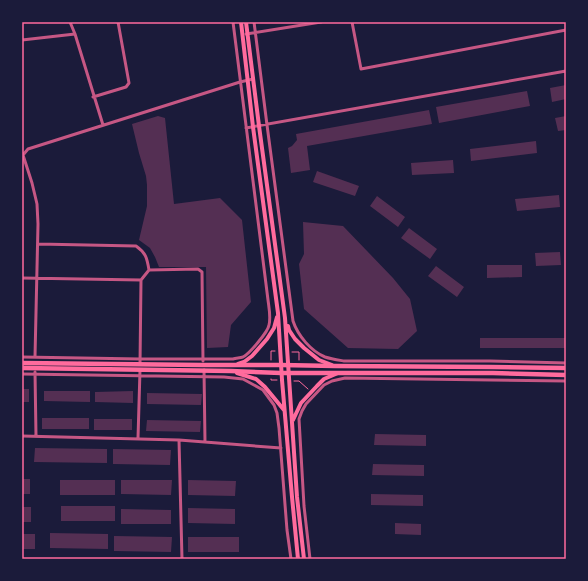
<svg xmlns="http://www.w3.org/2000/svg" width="588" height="581" font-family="'Exo 2',sans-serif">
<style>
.building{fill:#542f53}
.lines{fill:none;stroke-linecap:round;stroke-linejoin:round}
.path{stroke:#ff6b9d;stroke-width:1}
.minor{stroke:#c65784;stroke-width:3}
.secondary{stroke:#ff6b9d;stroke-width:4}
.primary{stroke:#ff6b9d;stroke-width:4.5}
.neatline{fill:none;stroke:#ff6b9d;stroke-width:1.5}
</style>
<rect width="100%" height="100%" fill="#1b1b3a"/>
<path class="building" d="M566,85V99L552,102L550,88Z
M527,91L530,106L439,123L436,107Z
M429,110L432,124L307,146L310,170L291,173L288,148L292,146L297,140L296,134Z
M158,116L165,118L174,204L220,198L242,220L251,302L231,325L228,347L207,348L206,267H159L155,257L150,248L139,240L147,206V185L146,176L139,153L132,124Z
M566,116V130L558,131L555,118Z
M536,141L537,153L471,161L470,149Z
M453,160L454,173L412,175L411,163Z
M317,171L359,186L355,196L313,182Z
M559,195L560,207L517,211L515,199Z
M377,196L405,217L398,227L370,206Z
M303,222L343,226L393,278L410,299L417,331L398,349L348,348L304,309L299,264L304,254Z
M409,228L437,249L430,259L401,238Z
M560,252L561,265L536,266L535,253Z
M487,265H522V277L487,278Z
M436,266L464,287L457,297L428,276Z
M480,338H566V348H480Z
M22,389H29V402H22Z
M44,391H90V402L44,401Z
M133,391V403L95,402V392Z
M147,393L202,394L201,405L147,404Z
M42,418H89V429H42Z
M94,419H132V430H94Z
M147,420L201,421L200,432L146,431Z
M375,434L426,435V446L374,445Z
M35,448L107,449V463L34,462Z
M113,449L171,450L170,465L113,464Z
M373,464L424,465V476L372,475Z
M22,479H30V494H22Z
M60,480H115V495H60Z
M121,480H172L171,495L121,494Z
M188,480L236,481L235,496L188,495Z
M371,494L423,495V506L371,505Z
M61,506H115V521H61Z
M22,507H31V522H22Z
M188,508L235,509V524L188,523Z
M121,509L171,510V524H121Z
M395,523L421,524V535L395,534Z
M50,533L108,534V549L50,548Z
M22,534H35V549H22Z
M114,536L172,537L171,552L114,551Z
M188,537H239V552H188Z"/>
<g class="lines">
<path class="path" d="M292,352H299V360
M271,360V351H275
M271,379V380H277
M294,381H299L308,389"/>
<path class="minor" d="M70,22L75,34L103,125
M254,22L267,125L293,321C298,336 311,351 325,357C331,359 338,360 344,361H490L566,363
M352,22L361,69L566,30
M246,34L321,22
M22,40L75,34
M93,97L126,87L129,83L118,22
M246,128L566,71
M38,244L136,246C146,253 147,258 149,270L141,280
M149,270L198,269L202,272L203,361
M22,278L141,280L140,364
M22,357L140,359H233C236,358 240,358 243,357C249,354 268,332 269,325C271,317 269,308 268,300L233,22
M35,357L38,224L37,204L32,183L23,155L28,149L240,82L253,79
M204,370L205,442
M35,372L36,436
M22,374L224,377L243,379L263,390L274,405L277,413L279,428L287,530L291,559
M22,436L179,440L281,448
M138,438L140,370
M179,440L182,559
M310,559L304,506L299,419L302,411L306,404L324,385L332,381L345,378L566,381"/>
<path class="secondary" d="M241,22L253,127L278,313L282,380L292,497L298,559
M246,22L259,126L285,318L297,497L304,559
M288,326L289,330L295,339L304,348L319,360L332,365
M238,364L244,362L252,356L267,339L274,328L277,317
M237,373L256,379L265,387L284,410
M293,420L301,403L317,386L324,379L338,373"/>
<path class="primary" d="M22,363L203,365H281L335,366L491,367L566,368
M22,368L231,371L281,373H493L566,375"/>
</g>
<rect width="588" height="581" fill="none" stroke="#1b1b3a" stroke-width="46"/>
<rect x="23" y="23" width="542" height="535" class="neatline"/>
</svg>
